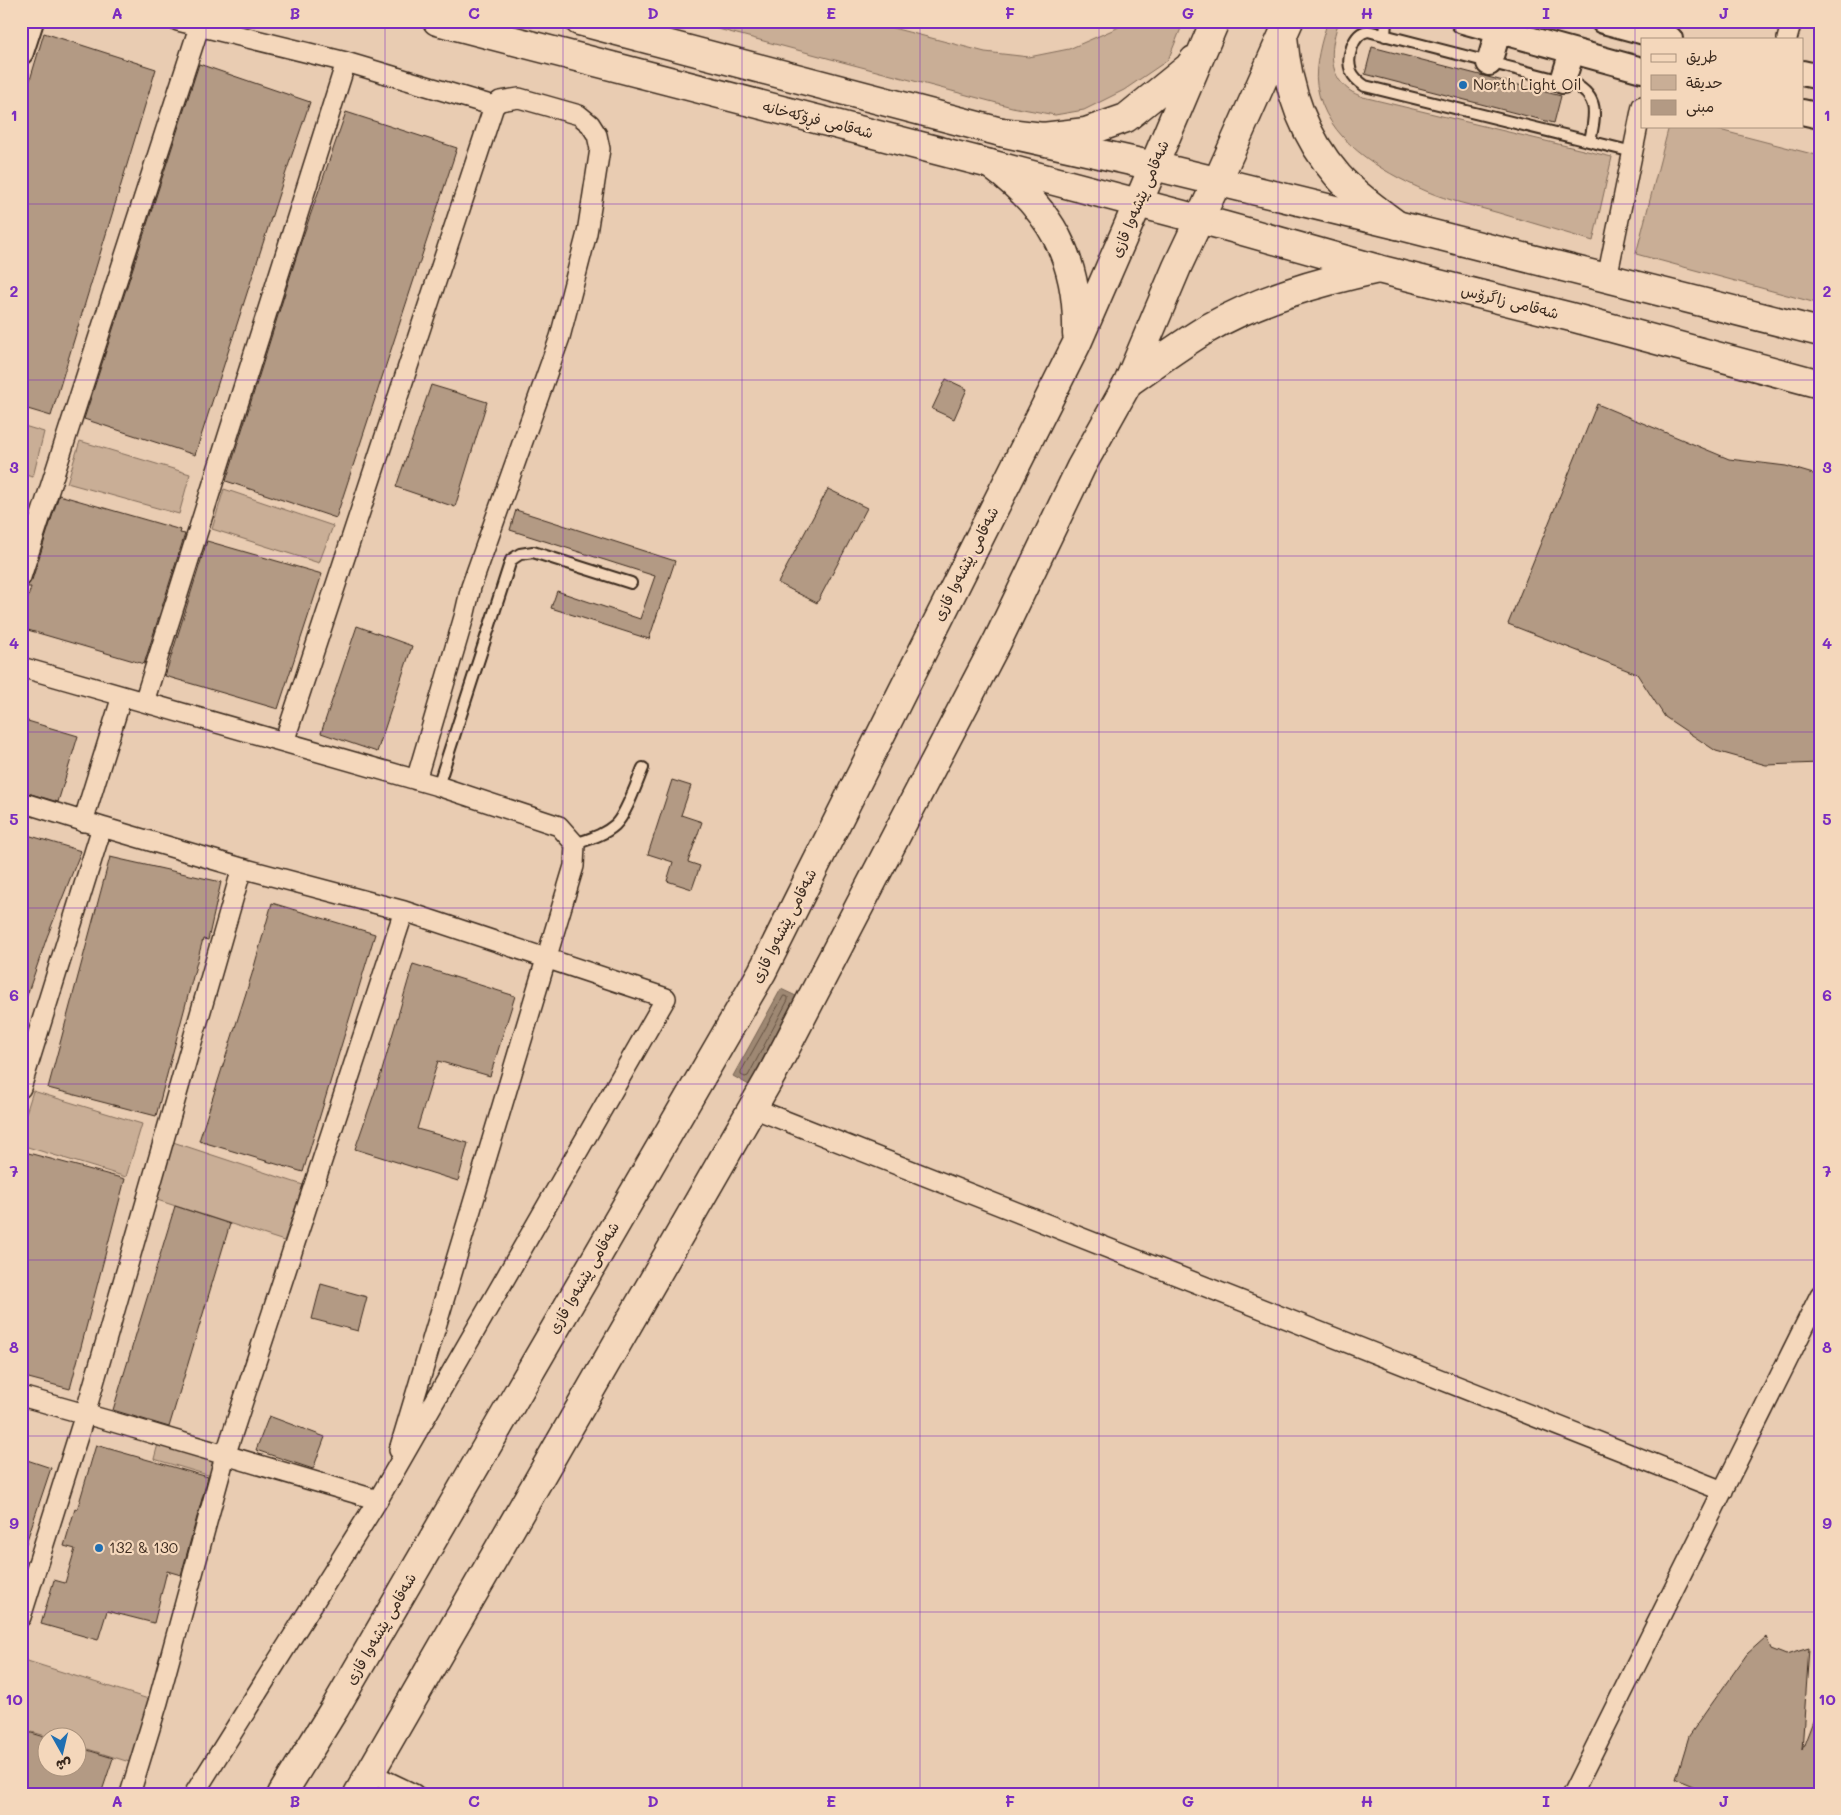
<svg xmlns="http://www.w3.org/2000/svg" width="1841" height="1815" font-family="Mali,'Playpen Sans Arabic',sans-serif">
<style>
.green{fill:#c9ae96;stroke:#826c5a}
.water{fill:#9e8873;stroke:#766251}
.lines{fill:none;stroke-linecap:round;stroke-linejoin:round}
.shore{stroke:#635040;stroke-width:1}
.building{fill:#b39a84;stroke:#3b2a1e}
.service-casing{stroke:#3b2a1e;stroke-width:14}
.minor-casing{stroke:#3b2a1e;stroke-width:22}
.tertiary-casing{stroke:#3b2a1e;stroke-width:28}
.secondary-casing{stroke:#3b2a1e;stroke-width:31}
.trunk-casing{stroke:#3b2a1e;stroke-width:31}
.service{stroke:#f4d7bb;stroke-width:10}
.minor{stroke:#f4d7bb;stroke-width:19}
.tertiary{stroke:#f4d7bb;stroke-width:24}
.secondary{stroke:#f4d7bb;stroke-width:28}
.trunk{stroke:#f4d7bb;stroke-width:28}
.grid{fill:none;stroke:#7b2cbf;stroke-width:1;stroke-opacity:0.55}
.poi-dot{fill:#1f6fb2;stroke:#f4d7bb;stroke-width:2}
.labels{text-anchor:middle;stroke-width:4.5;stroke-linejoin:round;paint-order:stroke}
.poi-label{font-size:15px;fill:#3b2a1e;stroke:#f4d7bb;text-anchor:start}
.street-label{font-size:15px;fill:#3b2a1e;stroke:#f4d7bb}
.neatline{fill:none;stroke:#7b2cbf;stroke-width:2}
.grid-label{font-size:16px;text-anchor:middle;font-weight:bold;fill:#7b2cbf}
</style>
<rect width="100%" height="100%" fill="#e9ccb2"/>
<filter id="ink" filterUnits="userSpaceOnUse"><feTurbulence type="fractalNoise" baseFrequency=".02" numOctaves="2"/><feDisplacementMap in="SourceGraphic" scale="10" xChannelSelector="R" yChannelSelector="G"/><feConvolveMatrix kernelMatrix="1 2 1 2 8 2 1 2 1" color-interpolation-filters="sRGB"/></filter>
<g filter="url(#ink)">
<path class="green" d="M688,21H866L985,52L1029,57L1069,49L1117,28L1128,21H1184L1168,60L1124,90L1084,110L1055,115L1012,107Z
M1328,21H1339C1331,44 1326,73 1349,90C1353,93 1358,95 1363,97L1612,157L1593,241C1562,232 1530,222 1499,213C1475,206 1449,201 1426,191C1380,171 1325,139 1317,85C1314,67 1322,38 1328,21Z
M1669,126H1704L1820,156V304L1636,254Z
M21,425L44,432L33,477L21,474Z
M80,441L190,474L179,514L67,483Z
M224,489L333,526L319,563L212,529Z
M33,1091L142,1124L126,1177L21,1145V1129Z
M173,1142L303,1185L284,1241L154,1199Z
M158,1444L222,1463L211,1476L154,1459Z
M21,1659L158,1702L139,1765L78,1746V1738L50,1737L21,1729Z"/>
<path class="water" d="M781,989L796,996L749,1085L733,1076Z"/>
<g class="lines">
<path class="shore" d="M784,996L788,997V1000L748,1076L745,1077L741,1075V1072Z"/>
</g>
<path class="building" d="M44,33L156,69L51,416L21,407V110Z
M1372,47L1561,96L1554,123L1365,74Z
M199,64L310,102L283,181L195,455L84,419Z
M346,112L457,148L336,518L226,481L301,242Z
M946,379L967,389L954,419L932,409Z
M431,385L487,402L455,507L396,487Z
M1597,404L1729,459L1786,466L1820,476V763L1766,765L1716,751L1665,717L1637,674L1508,624Z
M828,489L867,508L817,603L778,583Z
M59,495L181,530L180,533L185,534L144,664L21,628V621L31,587H26L32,580Z
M516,510L675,561L649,639L551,608L557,591L640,619L655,576L510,530Z
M207,541L322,574L278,709L165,676Z
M357,626L412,646L377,752L321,733Z
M21,719L78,736L58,802L21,791Z
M672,780L691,786L681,815L702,822L688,862L700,866L692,889L667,881L673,862L648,854Z
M21,833L81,851L47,937L24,1004H21Z
M110,857L221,882L208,940L203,939L156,1116L48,1088Z
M272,903L375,934L303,1172L199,1141L252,974Z
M413,964L515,996L490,1076L438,1061L417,1129L468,1143L458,1181L355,1149L381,1074Z
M21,1151L125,1179L70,1389L21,1376Z
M175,1206L230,1224L169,1427L113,1410Z
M321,1284L367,1297L358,1331L312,1319Z
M269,1416L325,1437L313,1469L256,1450Z
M96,1445L208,1477L181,1575L167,1571L154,1623L107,1611L98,1640L41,1624L54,1580L65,1583L75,1549L64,1546L75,1509L77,1510Z
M21,1458L51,1468L24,1549H21Z
M1766,1637L1771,1649L1786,1655L1809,1648L1802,1750L1818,1708L1820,1709V1794H1712L1676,1779L1689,1736L1747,1654Z
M25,1731L48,1738V1768H78V1747L113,1758L101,1794H21V1743Z"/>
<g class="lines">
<defs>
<path id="service" d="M1385,36L1386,21
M1590,141C1595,116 1600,98 1574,84L1368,31C1353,33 1346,58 1351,71C1354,78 1359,82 1365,86L1633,152
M438,786L511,560L520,554L533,552L631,583
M575,844C589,839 604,835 615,825C626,815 637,782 643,768"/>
<path id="minor" d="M178,21L346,62L494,106
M1787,39L1792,21
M1607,278L1642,106
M21,577L199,27
M21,667L438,786L559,826L575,844L574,866L399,1450
M144,702L346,62
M284,742L494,106L500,101L519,98L579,115L590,124L597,135L600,149L587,233L560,337L471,587L464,617L416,780
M21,802L102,827L242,868L404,911L666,998L378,1500L194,1794
M83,822L122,696
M21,1088L102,827
M753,1108L1723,1491
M21,1396L110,1421L378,1500
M21,1617L85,1414L242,868
M370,1773L414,1794
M130,1794L158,1702L225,1456L404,911
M1572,1794L1820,1295"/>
<path id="tertiary" d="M1463,21L1642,70
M1603,21L1670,39
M21,52L31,21
M1489,63L1498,32
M1802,73L1820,77
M1563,81L1572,51
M1802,112L1820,116"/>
<path id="secondary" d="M437,21L990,164L1225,226L1378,269L1571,317L1820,384
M579,21L1001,132L1154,166L1397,225L1820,332"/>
<path id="trunk" d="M1283,36C1287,88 1304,137 1338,176C1355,195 1377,210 1397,225
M1001,132L1043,137L1086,132L1126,118L1189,67L1194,60
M990,164C1050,208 1079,258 1077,334
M1129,382C1154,364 1179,346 1205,330C1259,299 1318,282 1378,269
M282,1794L335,1708L762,972L1077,343L1138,203L1215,21
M358,1794L772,1074L997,642L1081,467L1128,383L1177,267L1217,182L1289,21"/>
</defs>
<use href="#service" class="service-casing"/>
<use href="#minor" class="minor-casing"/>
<use href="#tertiary" class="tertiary-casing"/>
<use href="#secondary" class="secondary-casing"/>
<use href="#trunk" class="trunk-casing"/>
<use href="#service" class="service"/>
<use href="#minor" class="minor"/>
<use href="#tertiary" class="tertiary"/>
<use href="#secondary" class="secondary"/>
<use href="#trunk" class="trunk"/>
</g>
</g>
<path class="grid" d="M206,21V1794M385,21V1794M563,21V1794M742,21V1794M920,21V1794M1099,21V1794M1278,21V1794M1456,21V1794M1635,21V1794M21,204H1820M21,380H1820M21,556H1820M21,732H1820M21,908H1820M21,1084H1820M21,1260H1820M21,1436H1820M21,1612H1820"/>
<g class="poi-dot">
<circle cx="1463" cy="85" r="5"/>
<circle cx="99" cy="1548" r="5"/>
</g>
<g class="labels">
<g class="poi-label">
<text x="1473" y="90">North Light Oil</text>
<text x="109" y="1553">132 &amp; 130</text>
</g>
<g class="street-label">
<text transform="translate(818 120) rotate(14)" y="5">شەقامی فڕۆکەخانە</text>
<text transform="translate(1140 199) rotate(-67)" y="5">شەقامی پێشەوا قازی</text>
<text transform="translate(1510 302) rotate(14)" y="5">شەقامی زاگرۆس</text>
<text transform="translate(966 564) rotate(-63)" y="5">شەقامی پێشەوا قازی</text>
<text transform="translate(784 926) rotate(-63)" y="5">شەقامی پێشەوا قازی</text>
<text transform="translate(584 1278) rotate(-60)" y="5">شەقامی پێشەوا قازی</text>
<text transform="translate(381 1629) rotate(-60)" y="5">شەقامی پێشەوا قازی</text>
</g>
</g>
<rect width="1841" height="1815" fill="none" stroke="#f4d7bb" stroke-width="55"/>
<rect x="1641" y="38" width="162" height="90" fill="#f4d7bb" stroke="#aa927c"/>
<rect x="1651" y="54" width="25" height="8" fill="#f4d7bb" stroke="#aa927c"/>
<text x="1686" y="62" font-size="15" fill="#3b2a1e">طريق</text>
<rect x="1651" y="75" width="25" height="15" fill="#c9ae96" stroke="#aa927c"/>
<text x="1686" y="88" font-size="15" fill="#3b2a1e">حديقة</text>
<rect x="1651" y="100" width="25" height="15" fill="#b39a84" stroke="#aa927c"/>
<text x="1686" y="112" font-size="15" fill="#3b2a1e">مبنى</text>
<g transform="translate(62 1752) rotate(172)"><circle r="24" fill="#f4d7bb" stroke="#aa927c"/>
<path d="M0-4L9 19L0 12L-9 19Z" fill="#1f6fb2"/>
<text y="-8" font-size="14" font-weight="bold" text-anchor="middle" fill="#3b2a1e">ش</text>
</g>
<rect x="28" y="28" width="1786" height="1760" class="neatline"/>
<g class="grid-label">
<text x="117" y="19">A</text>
<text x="295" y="19">B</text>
<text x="474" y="19">C</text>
<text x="653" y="19">D</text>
<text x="831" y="19">E</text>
<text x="1010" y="19">F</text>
<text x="1188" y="19">G</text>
<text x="1367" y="19">H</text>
<text x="1546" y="19">I</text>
<text x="1724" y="19">J</text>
<text x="14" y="121">1</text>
<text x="1827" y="121">1</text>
<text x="14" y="297">2</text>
<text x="1827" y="297">2</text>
<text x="14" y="473">3</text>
<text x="1827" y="473">3</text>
<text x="14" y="649">4</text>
<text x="1827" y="649">4</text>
<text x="14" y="825">5</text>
<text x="1827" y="825">5</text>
<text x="14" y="1001">6</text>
<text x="1827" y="1001">6</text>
<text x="14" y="1177">7</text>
<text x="1827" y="1177">7</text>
<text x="14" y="1353">8</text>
<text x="1827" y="1353">8</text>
<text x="14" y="1529">9</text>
<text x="1827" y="1529">9</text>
<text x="14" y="1705">10</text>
<text x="1827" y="1705">10</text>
<text x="117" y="1807">A</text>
<text x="295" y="1807">B</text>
<text x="474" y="1807">C</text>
<text x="653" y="1807">D</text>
<text x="831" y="1807">E</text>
<text x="1010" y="1807">F</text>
<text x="1188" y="1807">G</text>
<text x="1367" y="1807">H</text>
<text x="1546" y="1807">I</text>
<text x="1724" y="1807">J</text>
</g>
</svg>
